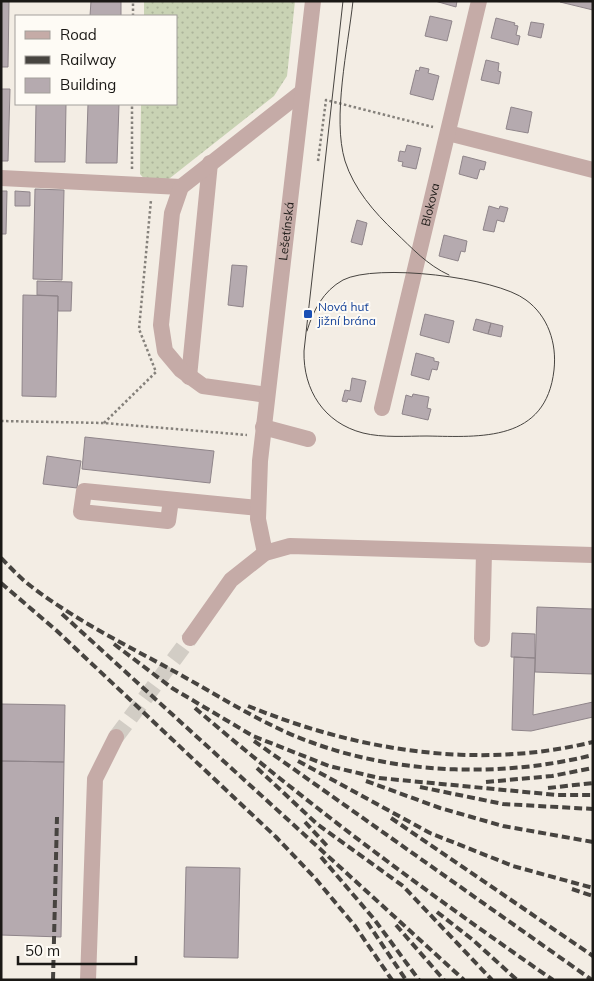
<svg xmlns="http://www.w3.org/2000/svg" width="594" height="981" font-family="Mulish,sans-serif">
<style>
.grass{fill:url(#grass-dots)}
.building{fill:#b5aaaf;stroke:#8f858a}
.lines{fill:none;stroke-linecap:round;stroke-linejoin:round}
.minor-tunnel{stroke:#d2cdc5;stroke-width:16;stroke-dasharray:16 8;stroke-linecap:butt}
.path{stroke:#85817b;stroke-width:2.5;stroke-dasharray:2.5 2.5;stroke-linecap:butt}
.minor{stroke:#c5aba7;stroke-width:16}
.tram{stroke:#474440;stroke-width:1}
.rail{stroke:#474440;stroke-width:4;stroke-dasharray:8 4;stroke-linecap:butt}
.transit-dot{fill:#1a4fb4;stroke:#fefbf5;stroke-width:2}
.labels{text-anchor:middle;stroke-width:4;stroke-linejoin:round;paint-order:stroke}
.street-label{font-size:12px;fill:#1a1815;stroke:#fefbf5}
.transit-label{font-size:12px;fill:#164399;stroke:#fefbf5;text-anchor:start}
</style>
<defs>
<pattern id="grass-dots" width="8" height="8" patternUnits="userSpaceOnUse" patternTransform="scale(1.25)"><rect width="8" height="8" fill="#c9d3b4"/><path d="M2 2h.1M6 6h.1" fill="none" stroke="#acb49a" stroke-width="1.8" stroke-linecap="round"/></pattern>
</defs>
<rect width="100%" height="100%" fill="#f3ede4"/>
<path class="grass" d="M144,1H295L287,76L274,96L165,182H147L140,174L141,104H176V16H144Z"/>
<path class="building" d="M1,1H9L8,67H1Z
M91,1H121V16H90Z
M435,1H457L456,7Z
M593,1V10L560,2V1Z
M430,16L452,21L447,41L425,36Z
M496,18L515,23L514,25L518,26L516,35L520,36L518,45L491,38Z
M531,22L544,24L541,38L528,35Z
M486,60L499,63L498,71L501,72L499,84L481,80Z
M420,67L429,69L428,73L439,76L433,100L410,94L416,70L419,71Z
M1,89H10L8,161H1Z
M36,104H66L65,162H35Z
M88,104H119L117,163H86Z
M511,107L532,112L528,133L506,129Z
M407,145L421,148L416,169L402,166L403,162L398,161L400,151L405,152Z
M463,156L486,162L484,170L480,169L477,179L459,174Z
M35,189L64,190L62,280L33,279Z
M1,191H7L6,234H1Z
M15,191L30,192V206H15Z
M489,206L499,209L500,206L508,208L504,222L497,220L494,232L483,230Z
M357,220L367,223L362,245L351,242Z
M444,235L467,241L465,252L461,251L458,261L439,256Z
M232,265L247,266L243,307L228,305Z
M37,281L72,282L71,311H58V296L37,295Z
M23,295L58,296L56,397L22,396Z
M425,314L454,321L449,343L420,335Z
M476,319L491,323L488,334L473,330Z
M491,323L503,326L501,337L488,334Z
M416,353L434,358V361L439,362L437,370L432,369L429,380L411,375Z
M352,378L366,381L361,402L348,399L347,402L342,401L345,390L350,391Z
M413,394L429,397L427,408L431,409L428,420L402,414L406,395L412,397Z
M85,437L214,451L210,483L82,469Z
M47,456L81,461L77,488L43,484Z
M537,607L593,609V674L535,672Z
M512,633L535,634V658L511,657Z
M514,657L535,658L533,715L593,702V717L531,731L512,730Z
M1,704L65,705L64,762L1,761Z
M1,761L64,762L61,937L1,935Z
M186,867L240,868L238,958L184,957Z"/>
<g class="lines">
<path class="minor-tunnel" d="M116,737L190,638"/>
<path class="path" d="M133,16V1
M318,161L326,100L433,127
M132,169V104
M1,421L104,423L247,435
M104,423L156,372L139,329L151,200"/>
<g class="minor">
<path d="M448,133L593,170"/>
<path d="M1,178L181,187"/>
<path d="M189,377L210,163"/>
<path d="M267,395L203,386L181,370L165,351L161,325L172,213L181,187L302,92"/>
<path id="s1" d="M382,408L479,1"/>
<path d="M263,427L308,439"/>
<path d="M171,500L168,521L81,512L84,491L258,508"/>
<path id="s2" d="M265,553L258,519L260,461L313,1"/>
<path d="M190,638L231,580L265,553L290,546L593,555"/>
<path d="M482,639L484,552"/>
<path d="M88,980L95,779L116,737"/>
</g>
<path class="tram" d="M353,1C348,47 332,118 345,161C354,189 374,212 395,232C412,248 427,265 449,275
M307,331C313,311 323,291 343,280C376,263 496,277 526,300C548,316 557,343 554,370C546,442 481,437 427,436C407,436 383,438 363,433C324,423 303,390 304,351L343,1"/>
<path class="rail" d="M1,558C11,568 21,579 32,587C74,619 122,643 168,668C211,691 250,717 295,736C386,774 497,779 593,755
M1,583L57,631L276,837L315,878L355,926L392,980
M62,614L464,980
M114,644L172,688L253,736L329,766L379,778L557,795H593
M248,706C358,751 477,770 593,742
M195,708C309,806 429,894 553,980
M254,741L592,980
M298,761L430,833L513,866L593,888
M257,768L317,824L403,886L492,980
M366,781L440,808L503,826L593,842
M486,782L552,776L593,768
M420,787L503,804L593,809
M548,788L593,783
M391,818L593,956
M305,822L329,848
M321,857L374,919L419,980
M572,889L593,896
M437,912L473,940L517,980
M367,922L406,980
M396,925L444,980
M53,980L57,817"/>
</g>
<rect class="transit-dot" x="303" y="309" width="10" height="10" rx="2.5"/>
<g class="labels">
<g class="street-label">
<text dy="4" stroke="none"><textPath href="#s1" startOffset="209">Blokova</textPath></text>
<text dy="4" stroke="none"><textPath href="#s2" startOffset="324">Lešetínská</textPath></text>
</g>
<g class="transit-label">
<text x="318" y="311">Nová huť<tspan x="318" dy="14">jižní brána</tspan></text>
</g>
</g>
<rect width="594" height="981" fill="none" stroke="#1a1815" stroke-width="5"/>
<rect x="15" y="15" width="162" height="90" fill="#fefbf5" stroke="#a3a09b"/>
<rect x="25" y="31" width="25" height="8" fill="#c5aba7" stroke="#a3a09b"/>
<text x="60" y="40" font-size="15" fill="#1a1815">Road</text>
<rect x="25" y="56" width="25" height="8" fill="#474440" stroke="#a3a09b"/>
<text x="60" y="65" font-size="15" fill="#1a1815">Railway</text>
<rect x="25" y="78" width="25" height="15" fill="#b5aaaf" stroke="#a3a09b"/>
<text x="60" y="90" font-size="15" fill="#1a1815">Building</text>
<path d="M18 956v8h118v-8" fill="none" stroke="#1a1815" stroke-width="2.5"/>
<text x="25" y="956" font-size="15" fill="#1a1815" stroke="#fefbf5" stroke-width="4" paint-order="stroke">50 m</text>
</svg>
